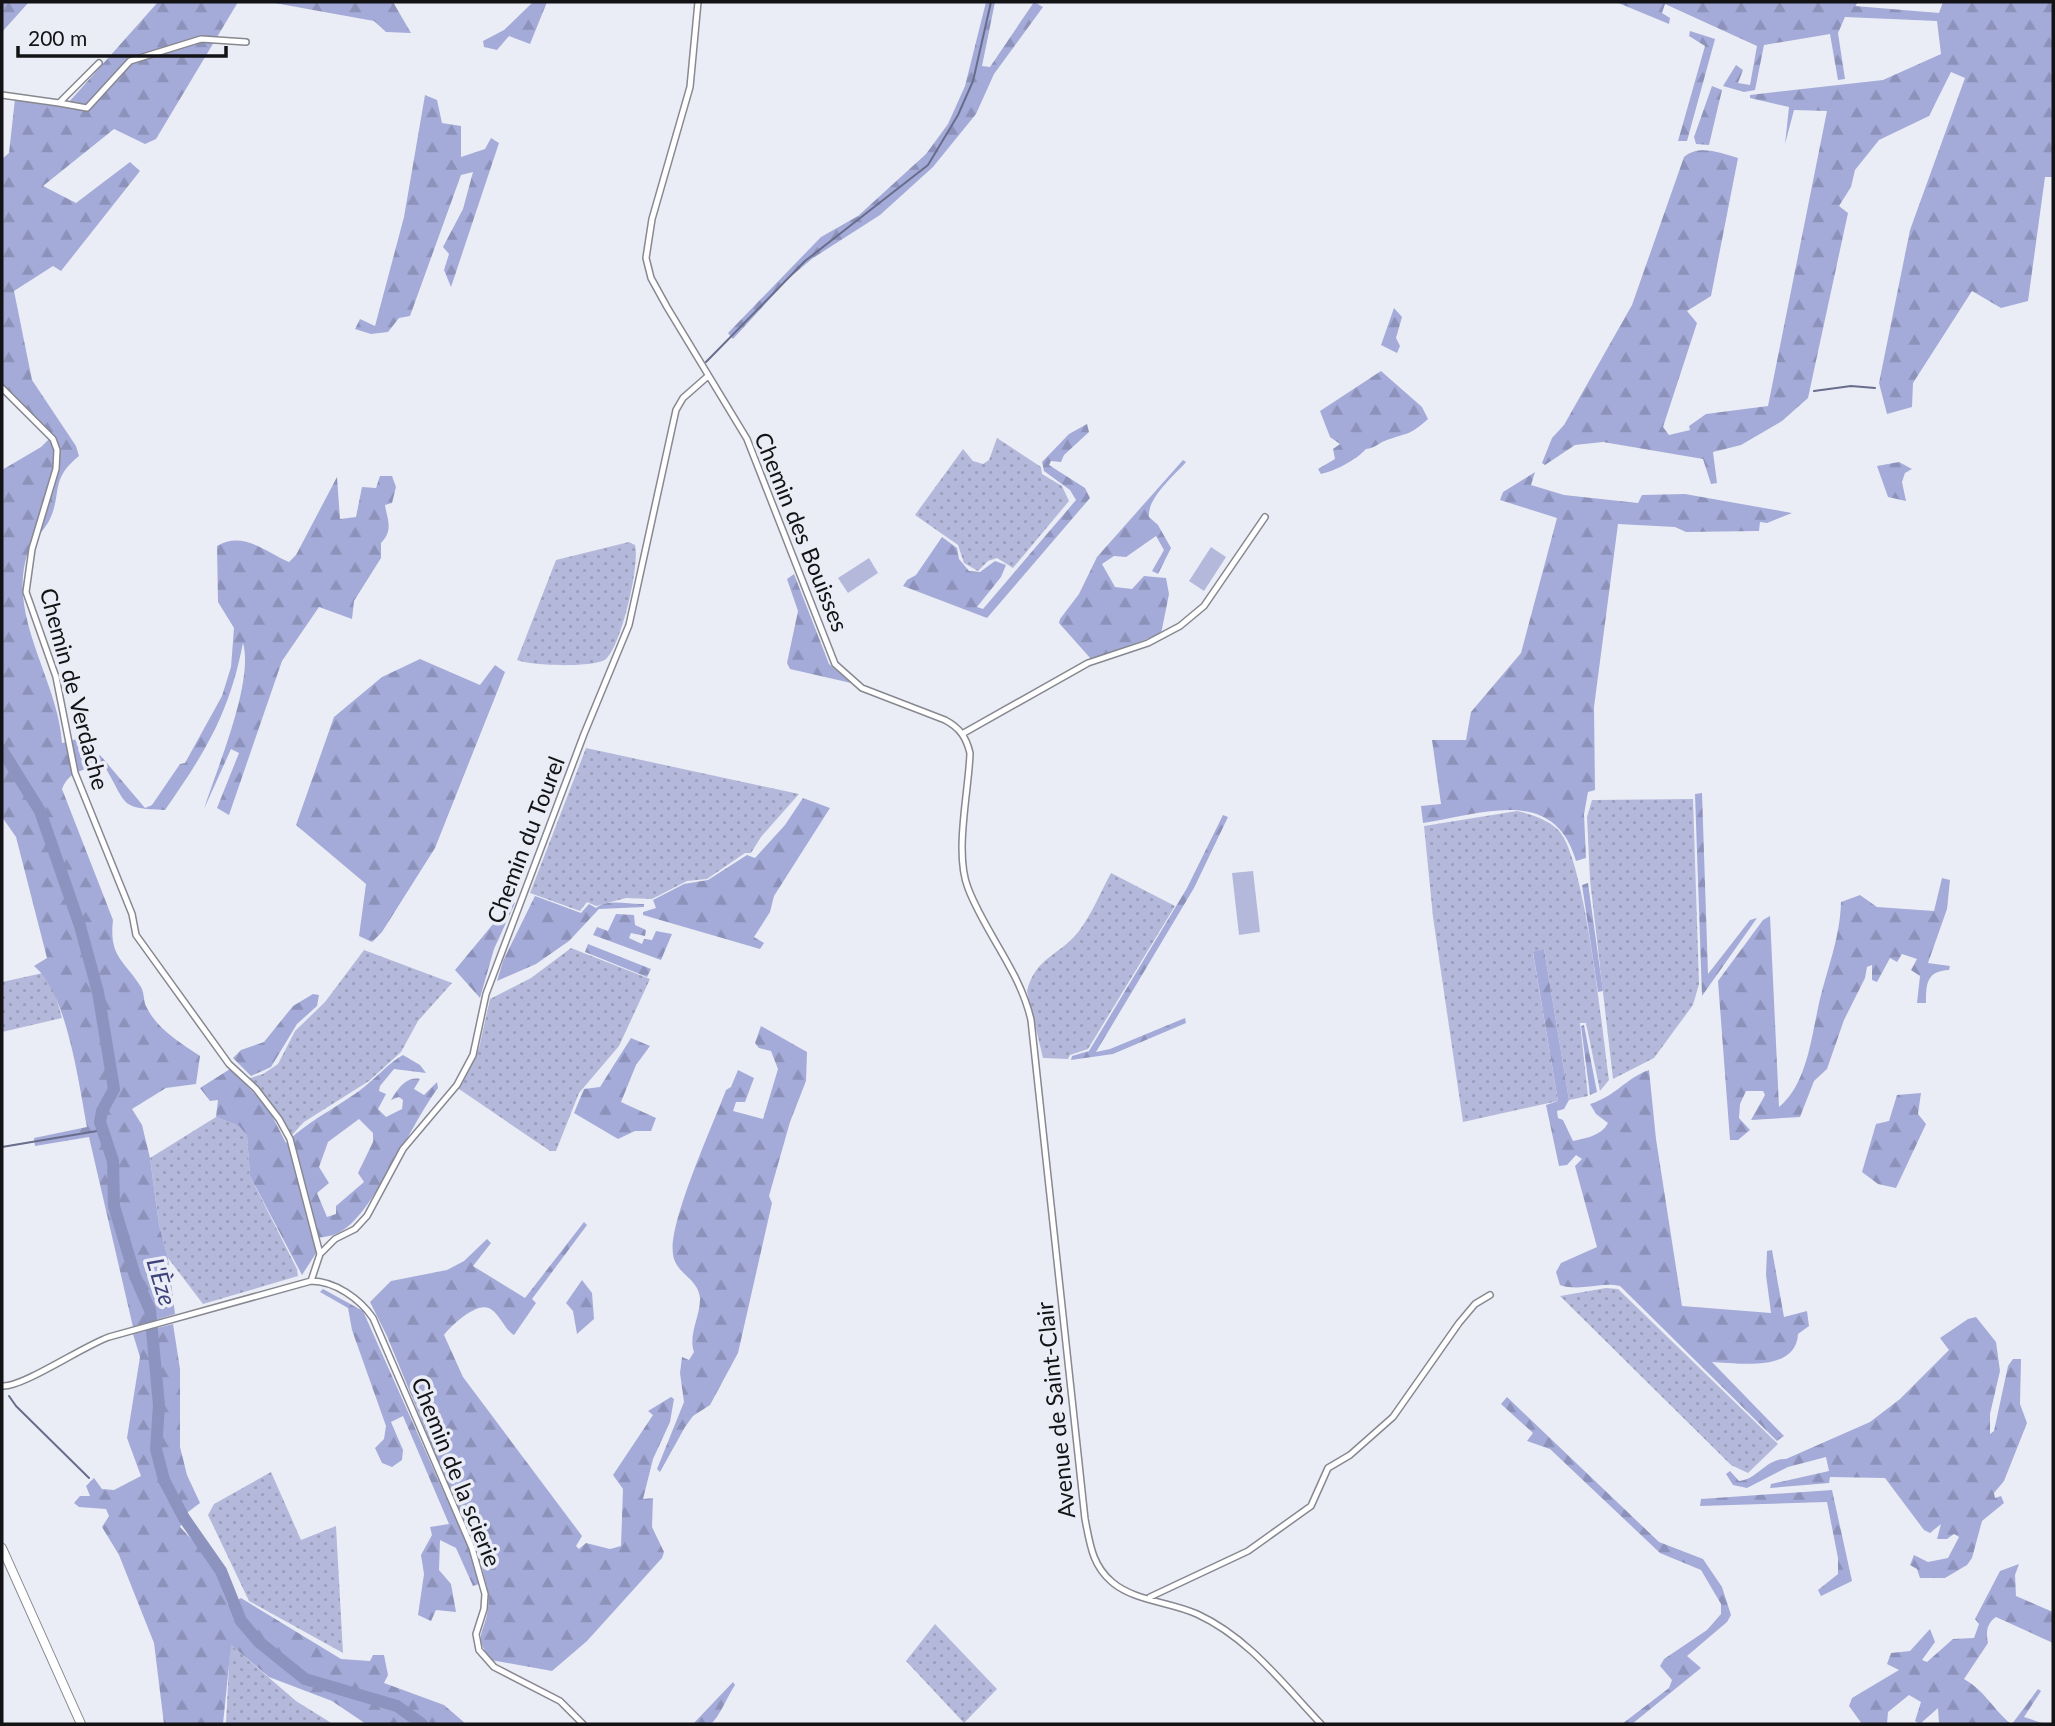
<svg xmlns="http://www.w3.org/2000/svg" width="2055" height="1726" font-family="Lato,sans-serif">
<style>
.grass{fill:url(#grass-dots)}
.forest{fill:url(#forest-firs);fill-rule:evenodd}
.pitch{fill:#b4b9db}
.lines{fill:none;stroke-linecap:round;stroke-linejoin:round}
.stream{stroke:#686d8c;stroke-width:2}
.river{stroke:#8c93be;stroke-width:12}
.minor-casing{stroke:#878890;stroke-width:8}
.secondary-casing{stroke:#878890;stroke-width:10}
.minor{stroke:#fff;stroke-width:5}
.secondary{stroke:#fff;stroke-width:8}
.labels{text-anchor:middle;stroke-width:7;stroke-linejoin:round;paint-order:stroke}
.street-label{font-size:23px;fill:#131316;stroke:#ebedf6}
.water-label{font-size:24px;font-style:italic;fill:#3e427b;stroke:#ebedf6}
</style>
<defs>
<pattern id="grass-dots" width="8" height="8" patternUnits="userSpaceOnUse" patternTransform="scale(1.75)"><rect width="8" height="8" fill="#b4b9db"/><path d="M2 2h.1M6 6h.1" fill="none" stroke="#9a9ebb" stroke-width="1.8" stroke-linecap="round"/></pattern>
<pattern id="forest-firs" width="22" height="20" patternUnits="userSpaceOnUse" patternTransform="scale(1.75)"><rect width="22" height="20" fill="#a4abd8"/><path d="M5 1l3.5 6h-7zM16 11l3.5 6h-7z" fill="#8c92b9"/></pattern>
</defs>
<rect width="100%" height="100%" fill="#ebedf6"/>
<path class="grass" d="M997,438L1041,467L1042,474L1062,486L1069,501L1013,568L997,558L988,561L978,571L964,563L958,545L915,515L963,449L973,461L983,464L989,460Z
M629,542L635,545C640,564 622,644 606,659C596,668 530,666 517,660L556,560Z
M586,748L799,794L761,837L751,853H745L707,879L687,881L652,899L626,898L596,906L587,902L580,911L530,893Z
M1693,799L1699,984L1693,1005L1654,1058L1613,1079L1590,880L1587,817L1592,800Z
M1517,811C1531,814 1550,820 1560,832C1586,865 1602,1030 1609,1080L1600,1091L1586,1023H1580L1588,1096L1569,1100L1544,949L1533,953L1558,1101L1463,1122L1433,917L1424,826Z
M1111,873L1175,906L1088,1049L1070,1055L1068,1059L1043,1058L1027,991C1035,957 1061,955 1079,931C1092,914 1101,891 1111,873Z
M571,948L650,979L619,1046L579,1093L556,1151H550L459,1089L479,1048L490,999L531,978Z
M364,950L452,983L418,1021L401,1052L369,1081L304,1122L292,1135L250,1078L263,1074L278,1064L295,1031L325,1002Z
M43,973L53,987L62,1018L2,1032V982Z
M216,1117L239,1126L247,1136L250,1176L297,1269L298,1276L203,1304L168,1258L159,1225L150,1158Z
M1606,1288L1618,1289L1778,1444L1748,1473L1731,1465L1560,1296Z
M271,1472L301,1540L336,1526L343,1653L249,1601L208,1515L214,1504Z
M935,1624L997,1689L964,1723L906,1661Z
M230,1644L296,1701L333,1724H226Z"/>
<path class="forest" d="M2,2H29L2,32Z
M158,2H238L156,139L145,144L114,129L43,186L76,203L130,162L140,171L61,271L53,266L14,291L32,380L76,446L79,456C49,480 63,493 49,521C43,532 32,541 28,552C6,616 58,679 62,743L77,739L96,760L100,755L145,808L152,805L180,764L185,763L222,696L231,667L234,628L218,602L217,546C243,531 264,551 289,562L296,555L337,477L340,519L356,517L362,487L376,488L380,476H392L396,487L392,503L385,505C387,519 394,530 381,543V558L354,601L352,619L319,607L282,661L229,815L217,808L239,753L231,749L204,809C217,768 254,682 243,643C229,714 206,751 165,810C119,808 128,806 105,767C86,769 70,769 62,789L113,920C109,957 123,959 141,987C145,994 143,1002 147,1008C158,1030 181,1043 200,1056L196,1084L166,1088L132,1109L142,1125L150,1158L159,1225L168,1258L175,1314L133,1327L89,1137L35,1146L34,1138L87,1127C79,1085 67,992 34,966L47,958L16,837L2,817V470L41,447L53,435L2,385V159L9,153L15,99L50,105L69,102Z
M269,2H393L411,33L386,32L374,21Z
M533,2H547L530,44L509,36L497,50L484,47L483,41L504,30Z
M986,2H995L982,66L990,67L1034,2L1043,7L994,74L976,114L933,167L880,215L813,258L789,278L733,339L728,333L821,237L858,216L926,154L948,124L965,86Z
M1616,2H1858L1855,6L1939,13L1943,2H2053V177H2045L2028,301L2001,308L1972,291L1913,383L1912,407L1887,414L1879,383L1910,230L1965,78L1951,72L1929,116L1879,140L1855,170L1851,187L1839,206L1848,213L1808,398L1782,421L1741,445L1713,452L1717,483L1711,484L1703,459L1603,442L1575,445L1545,465L1542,463L1552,438L1564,425L1632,305L1684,157C1699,144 1721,153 1738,158L1711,296L1687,311L1697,323L1663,427L1669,435L1690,430L1689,426L1706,414L1768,406L1827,111L1794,110L1785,144L1789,107L1750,98V95L1883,80L1941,54L1937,21L1845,17L1838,33L1845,79L1838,80L1830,34L1764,45L1755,90L1744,92L1723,86L1736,65L1743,70L1738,83L1750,85L1757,46L1665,4L1662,13L1670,18L1669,24Z
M1690,31L1715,39L1687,141H1678L1705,46L1689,36Z
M1712,86L1722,90L1709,145L1696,144L1694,137Z
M425,95L437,100L442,123L461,126V157L485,149L491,138L499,143L451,287L444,270L449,254L443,247L463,209L473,172L461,175L410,316L399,318L388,332L371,334L355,329L360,319L375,326L404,217Z
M1394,308L1402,317L1396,338L1400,346L1397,353L1381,345Z
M1381,371L1422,407L1428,419C1409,436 1409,432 1387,440C1378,443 1376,448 1366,449C1356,460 1335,471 1321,474L1318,469L1335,459L1333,449L1340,444L1330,437L1320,411Z
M1087,424L1089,432L1064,455L1061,462L1051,461L1049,465L1085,488L1090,498L987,618L903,586L907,580L916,575L942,537L957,548L959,559L969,571L980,572L995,561L1006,565L1001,577L977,607L983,609L1076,500L1070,490L1044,471L1042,462L1069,434Z
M1183,460L1186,462C1174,476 1147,498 1149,517L1158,525L1171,548L1158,574L1152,571L1164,550L1156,536L1126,557L1114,556L1102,564L1115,587L1132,589L1144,576L1166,578L1169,594L1161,634L1091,659L1059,623L1060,619L1079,594L1097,557Z
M1899,462L1912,469L1905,473L1902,482L1906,501L1888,497L1877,466Z
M1535,472L1531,485L1564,495L1638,503L1642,495L1685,494L1792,513L1767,523L1760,522L1759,531L1686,532L1675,527L1618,524L1594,707L1595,790L1588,792L1584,814L1586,858L1576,861C1554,785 1482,814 1423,823L1421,806L1441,804L1432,740H1466L1471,712L1521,653L1557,518L1500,500L1503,492Z
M794,574L829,664L851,683L790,669L787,663L798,611L787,579Z
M420,659L480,685L495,665L505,672L435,848L382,932L372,942L359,936L366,884L296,825L334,717L382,677Z
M1702,793L1708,974L1750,920L1757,918L1702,996L1695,794Z
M803,798L830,808L774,896L770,912L754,937L764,943L760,949L643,915V912L656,908L653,900L684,884L708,880L747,855L755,858L785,825Z
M1223,815L1228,817L1194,888L1096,1052L1110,1049L1185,1018L1186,1023L1113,1054L1071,1060L1072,1056L1089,1051L1187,888Z
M1942,878L1950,880L1947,909L1928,963L1950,966L1949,970C1927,971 1926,983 1926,1003H1917L1920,976L1911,970L1917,959L1902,954L1897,962L1890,958L1877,982L1872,980V965L1867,967L1865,978L1844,1020L1827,1069L1814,1081L1800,1117L1751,1120L1765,1095L1763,1091H1746L1740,1104L1739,1118L1750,1130L1738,1140H1730L1718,981L1763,920L1770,916L1779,1107C1806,1085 1811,1040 1818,1008C1826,971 1840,940 1841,902L1860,895L1877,907L1934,911Z
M1588,883L1603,991L1598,992L1582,885Z
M535,896L581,913L589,904L596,908C609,898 629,905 644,904V907L599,909L569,941L536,964L497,981L503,961Z
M512,901L515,903L494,949L480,998L455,970Z
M616,914L634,915L635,925L646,930L645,936L631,933L629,938L642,944L644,939L652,940L656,931L672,934L661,960L593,935L597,927L608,931Z
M588,944L651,969L647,977L585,952Z
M1544,949L1569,1100L1564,1109L1557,1111L1558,1118L1563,1120L1573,1141C1586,1138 1601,1136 1608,1123L1596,1114L1590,1104C1616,1096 1626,1078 1649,1070L1656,1139L1682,1306L1771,1313L1766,1275L1767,1251L1772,1250L1784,1317L1807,1311L1809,1326L1798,1334C1796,1373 1738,1363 1712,1362L1784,1436L1777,1441L1620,1286C1600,1281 1581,1292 1560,1285L1556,1272L1561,1263L1597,1247L1575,1166L1582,1159L1576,1155L1567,1165L1559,1166L1546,1105L1558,1101L1533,952Z
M313,994L319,995L317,1006L297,1024L271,1067L251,1076L233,1058L241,1050L264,1042L293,1006Z
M1584,1025L1597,1092L1590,1095L1581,1026Z
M761,1026L807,1052L806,1081L790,1122L769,1196L772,1203L738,1353L710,1405L693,1416L685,1427L660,1472L657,1469L684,1402L680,1373L682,1357L689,1360L694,1352C688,1335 700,1317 700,1299C699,1278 675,1274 673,1254C668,1223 713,1125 726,1090L731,1087L738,1070L754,1078L745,1102H736L733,1111L763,1119L778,1069L771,1051L759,1048L755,1043Z
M631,1038L650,1046L636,1065L621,1102L656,1118L651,1131H635L618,1139L574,1113L584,1089L600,1087Z
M403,1055L420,1065L426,1073L394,1069L380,1086L379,1091L386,1094L378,1109L386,1117L402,1109L403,1100L399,1097L391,1100C398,1089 406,1076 420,1079L414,1089L424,1095L437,1082L438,1088C411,1123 372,1218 338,1233C332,1236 324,1237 317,1238L314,1244L318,1250L302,1275L250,1176L247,1136L239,1126L216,1117L218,1100L210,1101L200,1088L230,1069L267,1106L286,1143C312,1117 344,1105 370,1082C382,1072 389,1063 403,1055ZM359,1119L373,1133V1142L358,1173L364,1182L336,1206V1214L327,1217L317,1193L329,1183L319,1167L328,1142Z
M1921,1093L1918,1114L1926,1124L1896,1188L1878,1184L1862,1172L1876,1124L1889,1121L1897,1095Z
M584,1222L587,1225L532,1299L536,1303L514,1335C506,1331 501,1317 492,1310C479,1299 452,1325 444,1335L463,1377L582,1536L576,1546L579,1549L586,1543L610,1549L621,1546L623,1489L613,1475L653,1415L648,1411L671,1397L674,1399L670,1422L653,1459L643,1499L653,1498L652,1527L664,1552L662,1558L587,1641L552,1671L491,1660C472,1634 485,1634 488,1608C490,1594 485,1581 482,1568L387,1336L370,1302L391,1281L447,1270L464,1261L487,1239L491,1243L473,1266L525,1298Z
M582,1280L592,1293L594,1319L577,1334L573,1311L566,1303Z
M323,1289L363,1311L469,1549L479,1584L473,1586L456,1548L440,1540L439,1570L451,1584L456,1612L436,1610L431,1621L418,1615L424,1574L421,1555L432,1535L430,1527L449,1524L403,1416L391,1422L403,1450L402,1460L392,1467L382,1463L375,1448L384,1439L386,1426L352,1330L348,1308L320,1292Z
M1976,1317L1996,1342L1997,1349L2000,1371L1990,1414V1434L1994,1431L2008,1366L2013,1359H2021L2020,1404L2027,1423L2004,1481L1994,1493L1995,1498L2001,1496L2004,1503L1982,1521L1972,1558L1967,1565L1945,1578H1920L1917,1569L1910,1565L1914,1555L1928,1562L1948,1558L1959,1537L1954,1534L1947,1539H1937L1941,1524L1930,1533L1924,1530L1885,1478L1830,1477L1829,1483L1770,1488L1771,1484L1829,1471L1826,1457L1788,1467L1747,1488L1733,1485L1726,1474L1730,1471L1739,1481C1758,1479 1766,1458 1786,1459L1870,1422L1900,1399L1949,1350L1940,1338L1968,1319Z
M173,1324L180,1369V1447L187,1475L200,1503L188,1512L180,1527L211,1560L228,1605L241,1598L341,1659L370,1661L373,1655H384L388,1675L384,1683L444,1705L466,1724H366L332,1701L269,1677L231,1645L223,1724H164L154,1643L119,1555L102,1527L109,1516L106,1509L79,1507L74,1503L80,1496H90L86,1486L94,1478L102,1489L114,1490L141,1476L127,1438L140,1357L133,1334Z
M1507,1397L1659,1542L1703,1559L1722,1587L1731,1615L1727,1622L1687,1656L1701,1668L1632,1724H1622L1669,1688L1672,1680L1660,1666L1664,1659L1707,1630L1721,1614V1604L1701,1570L1660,1553L1550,1449L1527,1441L1533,1433L1501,1404Z
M1832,1490L1852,1581L1821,1596L1818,1590L1838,1574V1558L1827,1502L1700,1506L1701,1499Z
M2019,1564L2015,1575L2016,1596L2053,1612V1643L1996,1617C1986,1624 1986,1633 1988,1643L1964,1679C1984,1690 1993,1709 2011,1724H1939L1938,1708L1920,1724L1915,1721L1921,1702L1909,1695L1888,1712L1887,1724H1862L1849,1706L1852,1698L1899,1670L1887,1664L1891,1653L1910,1651L1930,1629L1935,1642L1922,1660L1927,1662L1953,1639L1974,1638L1979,1624L1975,1619L2000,1571Z
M733,1682L735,1685C727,1697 720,1716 711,1724H693Z
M2038,1689L2041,1691L2024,1717L2045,1724H2012Z"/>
<path class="pitch" d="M1211,547L1226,557L1204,591L1189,581Z
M869,558L878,573L848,593L838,578Z
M1253,871L1260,932L1239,935L1232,873Z"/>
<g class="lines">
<path class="stream" d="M706,362L805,261L928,165L958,115L973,81L991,2
M1814,391L1851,386L1875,388
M2,1147L103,1130
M9,1396L16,1406L89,1478"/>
<path class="river" d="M2,750L40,811L80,926L98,992L114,1089L102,1111L100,1122L113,1161L114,1206L135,1276L150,1310L159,1405L156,1449L164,1480L184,1518L221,1571L241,1621L259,1642L305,1679L397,1706L422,1724"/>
<defs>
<path id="minor" d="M698,2L690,87L652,219L646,258L651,278L667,307L747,439L835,664L862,688L945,720C960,728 966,737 970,753C969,790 954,853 968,888C985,933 1020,971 1031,1020L1085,1519C1090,1544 1092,1565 1112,1582C1134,1601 1171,1602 1197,1614C1249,1638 1283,1684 1321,1724
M2,95L59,103L99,63
M59,103L87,108L130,61L201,39L246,42
M2,388L53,439L57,450L56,469L32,549L26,592L56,677L75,773L132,914L136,935L229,1064L256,1089L279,1119L290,1139L320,1254
M962,734L1088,663L1148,643L1180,626L1204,606L1265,517
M311,1281L320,1254L335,1239L355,1229L367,1216L403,1149L457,1085L473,1055L486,994L584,734L629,625L676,410L683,398L708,376
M2,1386C22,1388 83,1346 109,1337L311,1281C335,1281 360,1299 373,1318L472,1548L485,1594L484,1609L476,1634L479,1650L494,1667L560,1701L583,1724
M1150,1597L1248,1551L1311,1506L1328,1468L1350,1455L1393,1417L1459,1323L1475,1304L1490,1295"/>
<path id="secondary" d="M2,1548L81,1724"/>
</defs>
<use href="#minor" class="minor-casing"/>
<use href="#secondary" class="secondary-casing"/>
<use href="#minor" class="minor"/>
<use href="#secondary" class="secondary"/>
</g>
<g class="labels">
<g class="street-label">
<text transform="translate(801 532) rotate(68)" y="8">Chemin des Bouisses</text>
<text transform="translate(74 689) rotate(75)" y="8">Chemin de Verdache</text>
<text transform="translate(526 840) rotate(-69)" y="8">Chemin du Tourel</text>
<text transform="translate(1056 1410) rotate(-96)" y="8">Avenue de Saint-Clair</text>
<text transform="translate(456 1472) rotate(68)" y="8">Chemin de la scierie</text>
</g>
<g class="water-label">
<text transform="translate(161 1282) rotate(73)" y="8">L'Èze</text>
</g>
</g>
<rect width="2055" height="1726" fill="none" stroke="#131316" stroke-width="7"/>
<path d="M18 46v10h208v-10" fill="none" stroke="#131316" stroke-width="3.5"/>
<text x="28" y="46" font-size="21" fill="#131316" stroke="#ebedf6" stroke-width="5" paint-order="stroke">200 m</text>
</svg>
